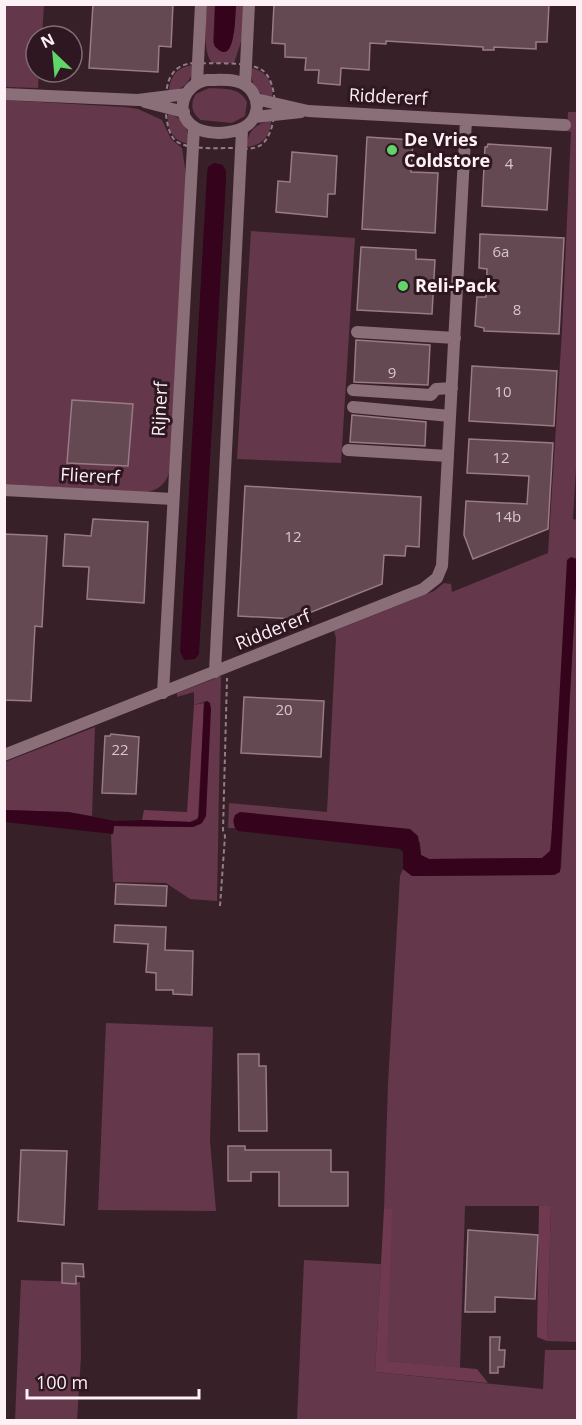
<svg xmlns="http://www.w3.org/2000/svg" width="582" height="1425" font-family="'Open Sans',sans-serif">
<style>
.green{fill:#65374a}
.forest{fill:#6f394f}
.water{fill:#35031c}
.building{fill:#644852;stroke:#997b86;stroke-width:1.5}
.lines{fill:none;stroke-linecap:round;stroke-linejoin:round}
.path{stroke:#927f86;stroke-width:2;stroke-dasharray:4.5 3;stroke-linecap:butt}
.minor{stroke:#8a6e78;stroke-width:12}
.poi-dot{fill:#60d56a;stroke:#2e1720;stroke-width:2}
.labels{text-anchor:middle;stroke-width:6;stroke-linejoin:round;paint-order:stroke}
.number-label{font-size:15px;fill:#d8c7cc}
.street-label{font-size:18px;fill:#fef1f5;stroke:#2e1720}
.poi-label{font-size:18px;font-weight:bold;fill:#fef1f5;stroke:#2e1720;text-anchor:start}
</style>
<rect width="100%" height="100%" fill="#382029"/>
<path class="green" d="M5,4L44,5L42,36H36V72H39L38,88L5,87Z
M207,5H215L213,42L216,48L234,33L236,5H244L242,39L234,63H212C202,51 206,20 207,5Z
M194,65C192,79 185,91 169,90C170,75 179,66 194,65Z
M251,68C267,71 274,83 272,98C257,95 250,83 251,68Z
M209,88C224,89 240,87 247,102L245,116L232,123L201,120C191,113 190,103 196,94Z
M4,100L125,107L138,109L162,120L171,139L182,148L186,174L170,471C166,483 159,490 147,492L5,484Z
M568,112H577L578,434L573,519L577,520L578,562L577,559L550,851L542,858L429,859L421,855L420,842L235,815L233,820L235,828H228L229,803L327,812L336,638L334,631L434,591L444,583L451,584L452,592L548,553L562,331L571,132L567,131Z
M168,114C183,117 190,129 188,144C173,140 166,129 168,114Z
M271,121C271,136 261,146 246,147C248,132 255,123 271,121Z
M251,231L355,238L341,463L237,459Z
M577,566V1342L547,1341L551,1206H465L460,1368L387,1361L384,1209L388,1084L400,876L403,869L412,876L554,875L561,869Z
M221,676L217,901L190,899L166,883L113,882L111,834H113L114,826L193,827L202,823L207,701L194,705V692L177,697V693Z
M95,727L92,816L68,812L5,810V762Z
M106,1023L213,1027L210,1141L216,1211L98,1210Z
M304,1260L381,1264L375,1372L543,1389L545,1350H577V1420H297Z
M21,1280L80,1282L81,1356L77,1420H15Z"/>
<path class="forest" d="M204,703L198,818L190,822L142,820L144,810L187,812L194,705Z
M539,1206H551L547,1341L537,1337Z
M384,1209H392L387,1361L477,1369L488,1383L375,1372Z"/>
<path class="water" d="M215,5H236C235,14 236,72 214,45Z
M214,163L223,165L226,171V181L199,654L195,659L184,660L180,651L207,174L208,167Z
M571,557L577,559V566L560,872L554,875L412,876L403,869V852L400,849L238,831C233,827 233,821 235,815L240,812L410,829L418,836L421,855L429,859L542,858L550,851L551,846L567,560Z
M207,701L210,703L211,709L206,816L202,823L193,827L114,826L113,834L5,822V810L68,812L115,821L146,820L190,822L197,820L199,815L204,703Z"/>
<path class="building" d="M93,4H173L171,47L159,46L158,72L89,68Z
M274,4H549L547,42H536V49L494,47V50H483V47L386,41V44L370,43L369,70L341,68L340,85L318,83L319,70H305L306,58L285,57V44L272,43Z
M367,137L413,140L411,172L438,173L435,233L362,229Z
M488,144L551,148L547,210L482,206L485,147H487Z
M292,152L337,156L335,194H328L327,217L276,212L278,181L290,182Z
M480,234L564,238L559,334L484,331V328L475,326L477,297H486L487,269L479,268Z
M361,247L416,250V259L435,260L432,314L357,310Z
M356,340L430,345L428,385L354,382Z
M472,366L557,371L554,426L469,421Z
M72,400L133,404L128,466L67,463Z
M352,415L426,422L425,446L350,442Z
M469,439L553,443L548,529L473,559L464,535L466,501L527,504L529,476L467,473Z
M245,486L421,497L419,547L406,546L405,556L384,555L382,584L294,619L238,616Z
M93,519L148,522L144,603L87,599L89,567L63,566L65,534L91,536Z
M4,534L47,536L42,627L35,626L31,701L4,700Z
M244,697L324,701L321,757L241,753Z
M111,734L139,737L136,794L102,793L105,736H110Z
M116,884L167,886L166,906L115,904Z
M115,925L166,927L165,950L193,951L192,995L173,994V990H156V973L146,972L148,944L114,942Z
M238,1054H259V1066H266L267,1131H239Z
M228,1146H245V1150H331V1172H348V1206H279V1172H251V1181H228Z
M21,1150L67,1151L64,1225L18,1221Z
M468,1230L538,1235L535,1299L495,1297V1312H465Z
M62,1263L83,1264L84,1277L76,1276V1284L62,1283Z
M490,1337H500L499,1350H505L504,1367H498V1373H490Z"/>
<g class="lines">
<path class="path" d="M194,63C211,64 249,61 262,70C280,82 278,133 261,145C253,150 244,149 234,148C219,148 187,150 176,141C163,131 163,88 171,76C176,67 184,64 194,63Z
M220,906L225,836L223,830L227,678"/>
<path class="minor" d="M207,80C224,80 243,77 253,93C257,100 258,108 255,115C248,135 209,137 194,127C172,112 185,83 207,80Z
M197,82L201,4
M245,85L249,4
M4,94L138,100L186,94
M256,99L308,111L565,125
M145,102L184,112
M255,117L301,112
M357,332L455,338
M353,390L431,395L436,389L452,388
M353,407L450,416
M348,450L448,456
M4,490L173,499
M215,672L242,130
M163,693L194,127
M4,755L423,589L437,578L442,566L466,120"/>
</g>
<g class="poi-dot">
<circle cx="392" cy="150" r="6"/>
<circle cx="403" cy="286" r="6"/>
</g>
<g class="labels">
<g class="number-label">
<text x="509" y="169">4</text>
<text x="501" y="257">6a</text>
<text x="517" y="315">8</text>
<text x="392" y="378">9</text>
<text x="503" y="397">10</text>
<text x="501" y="463">12</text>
<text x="508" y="522">14b</text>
<text x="293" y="542">12</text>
<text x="284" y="715">20</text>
<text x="120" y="755">22</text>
</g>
<g class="street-label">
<text transform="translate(388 97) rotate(3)" y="6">Riddererf</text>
<text transform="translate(160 409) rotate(-87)" y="6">Rijnerf</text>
<text transform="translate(90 476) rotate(3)" y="6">Fliererf</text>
<text transform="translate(273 630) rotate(-22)" y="6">Riddererf</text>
</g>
<g class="poi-label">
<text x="404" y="146">De Vries<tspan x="404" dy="21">Coldstore</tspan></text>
<text x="415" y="292">Reli-Pack</text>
</g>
</g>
<rect width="582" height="1425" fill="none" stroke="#fef1f5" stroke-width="12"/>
<g transform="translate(54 54) rotate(334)"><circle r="28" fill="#2e1720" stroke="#816e75" stroke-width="1.5"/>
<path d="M0-4.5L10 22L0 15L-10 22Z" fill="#60d56a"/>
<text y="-9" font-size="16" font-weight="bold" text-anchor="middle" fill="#fef1f5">N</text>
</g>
<path d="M27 1389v9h172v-9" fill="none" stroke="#fef1f5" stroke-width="3"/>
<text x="36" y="1389" font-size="18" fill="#fef1f5" stroke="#2e1720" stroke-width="4.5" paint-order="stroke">100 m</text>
</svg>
